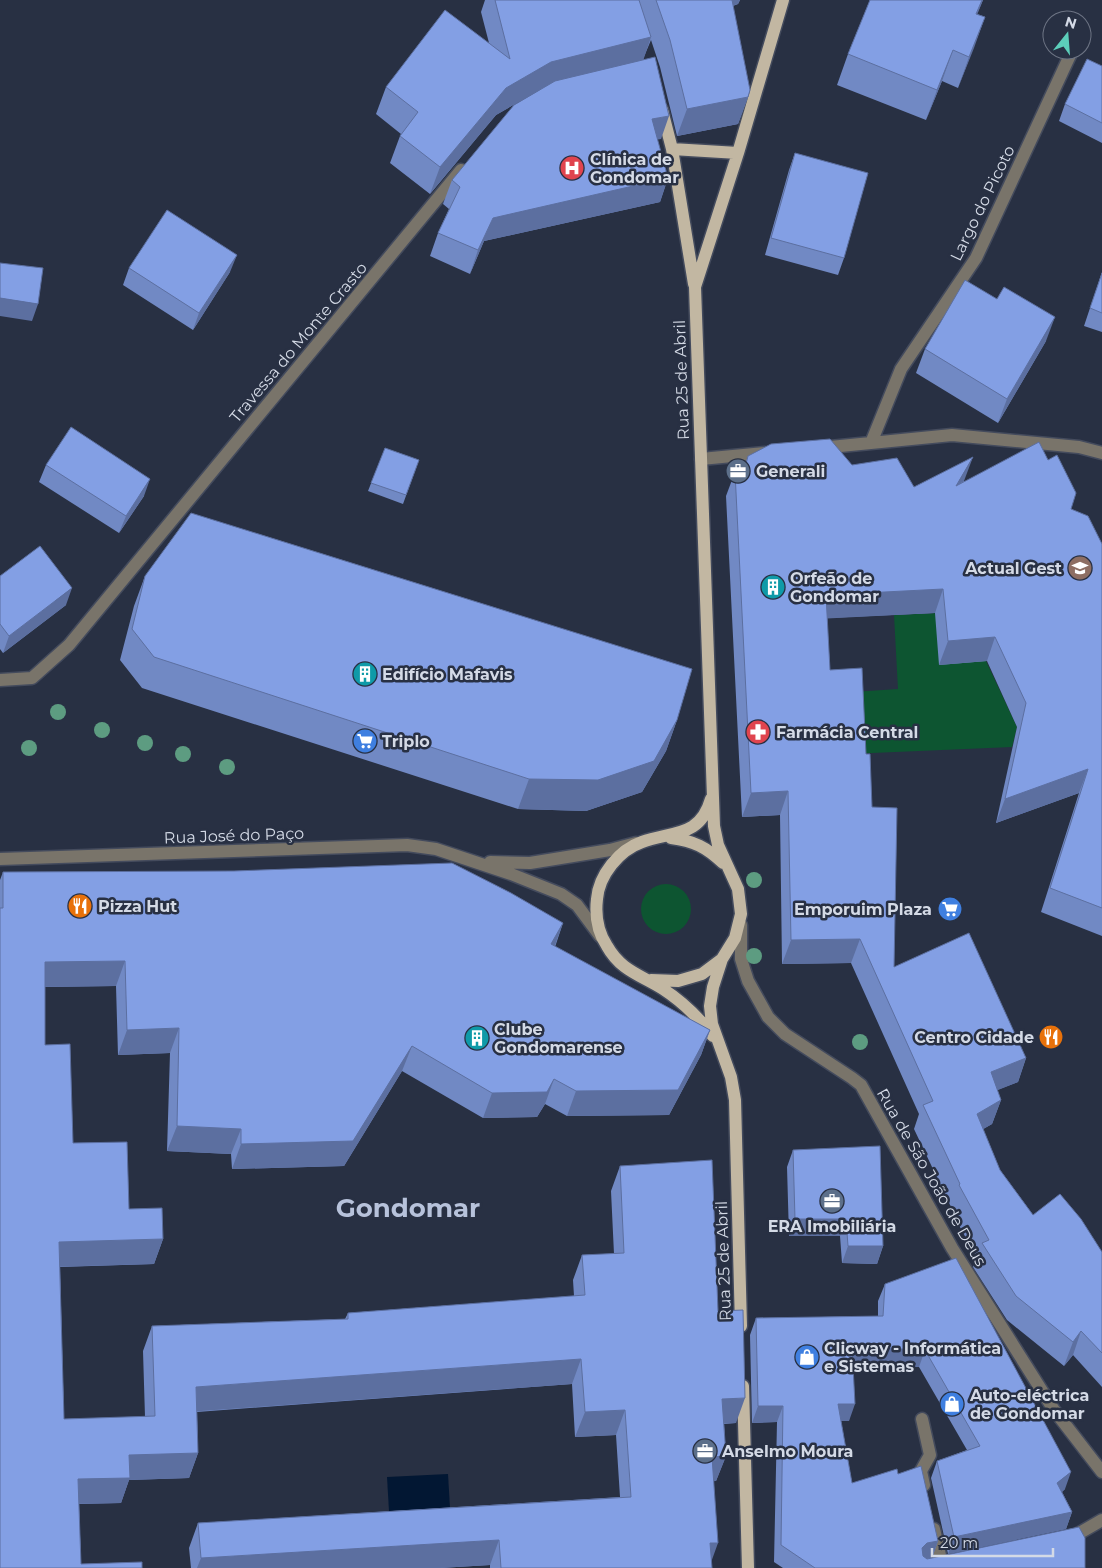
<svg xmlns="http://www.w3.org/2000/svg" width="1102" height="1568" font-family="Montserrat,sans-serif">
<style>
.green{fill:#0d5531}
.water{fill:#021733}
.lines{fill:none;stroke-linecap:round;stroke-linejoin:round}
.minor-casing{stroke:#444b5d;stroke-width:15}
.major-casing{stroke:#444b5d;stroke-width:15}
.minor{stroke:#79746a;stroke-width:12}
.major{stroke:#c2b7a2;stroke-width:12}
.tree{fill:#5d9c81}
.wall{fill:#7189c4}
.shaded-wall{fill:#5c6fa0}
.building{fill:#839fe4;stroke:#5c6fa0}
.labels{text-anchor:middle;stroke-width:5;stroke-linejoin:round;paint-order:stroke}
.poi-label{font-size:16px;font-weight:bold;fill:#d4dae6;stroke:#283043;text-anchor:start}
.street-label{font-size:16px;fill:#d4dae6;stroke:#283043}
.town-label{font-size:26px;font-weight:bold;fill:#b7c2db;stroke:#283043}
</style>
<rect width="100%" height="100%" fill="#283043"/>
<path class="green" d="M963,612L1017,727L1012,747L849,754L853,692L898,689L894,615Z
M641 909a25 25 0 1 1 50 0a25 25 0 1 1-50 0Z"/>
<path class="water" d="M448,1474L450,1508L389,1511L387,1477Z"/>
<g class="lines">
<defs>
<path id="minor" d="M871,443L901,369L976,258L1072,51
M820,448L952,435L1079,447L1102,453
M701,459L765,453
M0,680L32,678L69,645L461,170
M0,859L407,845L436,849L511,874L561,894L577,905L600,936
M490,862L530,863L610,850L636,843
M741,925V959L748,981L768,1017L785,1034L852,1078L861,1085L952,1248L1054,1410L1102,1472
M922,1419L930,1455L921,1471L924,1485
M934,1529L942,1564
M1067,1537L1076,1535L1102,1520"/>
<path id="major" d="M662,110L672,149L694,284
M672,149L738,153
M711,799C700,838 672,831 642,842C619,850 599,875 597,899C595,916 597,931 607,946C621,971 641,975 663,989C683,1002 699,1018 713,1036
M671,838C694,841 706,847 723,863
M651,980L678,981L702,974L722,959
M741,1326L735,1100L731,1077L712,1024L710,1006L713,987L722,959L735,938L741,914L738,889L718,845L714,826L695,287L738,153L783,0
M743,1386L748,1568"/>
</defs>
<use href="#minor" class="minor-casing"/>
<use href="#major" class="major-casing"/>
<use href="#minor" class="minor"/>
<use href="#major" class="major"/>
</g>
<g class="tree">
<circle cx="58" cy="712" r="8"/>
<circle cx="102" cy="730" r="8"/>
<circle cx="145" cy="743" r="8"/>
<circle cx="29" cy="748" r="8"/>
<circle cx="183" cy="754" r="8"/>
<circle cx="227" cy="767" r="8"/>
<circle cx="754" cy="880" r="8"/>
<circle cx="754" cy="956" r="8"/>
<circle cx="860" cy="1042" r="8"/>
</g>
<path class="wall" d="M485,0H740L738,4L733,6L748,97L738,124L677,136L660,67L651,40L643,59L661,139H657L668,178L660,202L484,241L470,274L430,256L438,233L449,209L443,204L452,180L541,89L496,115L430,194L390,163L400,136L401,134L376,114L386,87L489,43L481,12Z
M870,0H983L977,14L985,17L958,88L942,81L926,120L837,85L848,54Z
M1102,66V143L1059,121L1065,104Z
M795,153L844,258L838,275L765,255L789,170Z
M129,268L230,272L193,330L123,285Z
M1102,272V332L1084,326Z
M1046,341L998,423L916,373L925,349Z
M385,448L419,460L403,504L368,491Z
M748,456L852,465L914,487L964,481L1071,509L1102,544V936L1041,912L1079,793L996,823L1017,727L987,661L939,665L935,613L827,618L830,670L866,754L872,807L894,967L1026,1058L1018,1082L997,1090L1001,1100L992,1124L983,1129L1000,1170L1033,1215L1102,1252V1387L1073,1355L1064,1366L1007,1320L973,1267L977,1258L950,1209L951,1207L914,1129L919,1114L851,963L782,964L780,815L742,817L726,496L735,472H742Z
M46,465L144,496L119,533L39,482Z
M0,576L66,605L3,653L0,649Z
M145,576L677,720L666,751L642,792L586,811L518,809L142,688L120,660L134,606Z
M3,872L563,923L555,947L710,1030L701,1055L669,1115L567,1116L545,1104L537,1117L483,1118L402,1071L344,1166L232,1169L231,1154L167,1151L170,1053L118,1055L116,986L45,987V1045L73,1143L129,1209L163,1239L154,1264L60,1267L64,1419L145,1417L143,1351L152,1326L345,1319L348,1313L574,1296L573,1280L582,1255L614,1254L611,1191L620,1166L718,1311L736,1423L724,1424L726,1456L716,1481H714L711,1561L712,1568H490V1565L440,1568H191L189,1548L198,1523L620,1497L616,1435L575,1437L572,1384L197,1412L198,1453L189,1478L129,1480L121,1503L79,1504L81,1564L0,1568V880Z
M793,1150L883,1246L877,1264L842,1263L840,1236H789L787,1167Z
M885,1284L1065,1489L1062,1492L1072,1512L1066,1529L948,1554L931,1478L937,1461L967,1450L919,1367L853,1364L849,1421H841L852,1483L898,1474L938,1541L932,1558L1085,1568H783L774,1562L777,1422L752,1423L750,1335L756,1318L878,1316V1301Z"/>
<path class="shaded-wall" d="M722,0H740L738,4L718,10Z
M982,0H983L965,45Z
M985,17L974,48L958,88L969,57Z
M651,37L642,64L541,89L496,115L430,194L440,167L506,88L551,62Z
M953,50L942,81L926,120L937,90Z
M748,97L738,124L677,136L687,109Z
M669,116L661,139L643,142L652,119Z
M668,178L660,202L484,241L470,274L478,250L493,218Z
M237,255L230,272L193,330L199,313Z
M0,298L38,304L32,321L0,316Z
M1055,317L1046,341L998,423L1007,399Z
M973,457L964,481L956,486Z
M150,479L144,496L119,533L126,516Z
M72,588L66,605L3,653L9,636Z
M943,589L935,613L817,619L826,595Z
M995,637L987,661L939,665L948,641Z
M677,720L666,751L642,792L586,811L518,809L529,779Z
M1088,769L1079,793L996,823L1005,799Z
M788,791L780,815L742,817L751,793Z
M563,923L554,948L551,944Z
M860,939L851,963L782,964L791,940Z
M125,961L116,986L36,987L45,962Z
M179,1028L170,1053L118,1055L127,1030Z
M710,1030L701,1055L669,1115L567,1116L576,1091Z
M412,1046L402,1071L344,1166L232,1169L241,1144Z
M1026,1058L1018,1082L983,1096L991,1072Z
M554,1079L545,1104L537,1117L483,1118L492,1093Z
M1001,1100L992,1124L968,1138L977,1114Z
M177,1126L241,1129L231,1154L167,1151Z
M795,1219H846L840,1236H789Z
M163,1239L154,1264L50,1267L59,1242Z
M848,1246H883L877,1264L842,1263Z
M1081,1331L1073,1355L1064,1366L1073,1342Z
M852,1347L925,1350L919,1367L846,1363Z
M581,1359L572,1384L187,1412L196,1387Z
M745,1398L736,1423L713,1424L722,1399Z
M838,1404H855L849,1421H832Z
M758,1406H783L777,1422L752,1423Z
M625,1410L616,1435L575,1437L585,1412Z
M198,1453L189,1478L129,1480L121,1503L69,1504L78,1479L129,1455Z
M726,1456L716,1481L703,1482L712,1457Z
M1071,1472L1065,1489L1051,1500L1057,1483Z
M1072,1512L1066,1529L948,1554L954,1537Z
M499,1540L490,1565L440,1568H197L201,1558Z
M938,1541L932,1558L921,1560L922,1548L927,1543Z
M710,1543H718L709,1568Z"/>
<path class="building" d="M495,0H639L651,37L551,62L506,88L440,167L400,136L418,112L386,87L445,10L510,59Z
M656,0H732L750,90L748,97L687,109L670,40Z
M870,0H982L976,14L985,17L969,57L953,50L937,90L848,54Z
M655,57L669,116L652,119L668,178L493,218L478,250L438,233L460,187L452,180L514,105L555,81Z
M1087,59L1102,66V123L1065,104Z
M795,153L868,173L844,258L771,238Z
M167,210L237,255L199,313L129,268Z
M0,263L43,268L38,304L0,298Z
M1102,273V313L1090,308Z
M965,280L997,299L1004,287L1055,317L1007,399L925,349Z
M71,427L150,479L126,516L46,465Z
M830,439L852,465L897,458L914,487L973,457L956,486L1039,442L1048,460L1057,455L1076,493L1071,509L1088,516L1102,544V908L1050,888L1088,769L1005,799L1026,703L995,637L948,641L943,589L826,595L830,670L862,668L866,754H870L872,807L897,808L894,967L969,933L1026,1058L991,1072L1001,1100L977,1114L1000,1170L1033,1215L1060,1194L1081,1219L1102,1252V1353L1081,1331L1073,1342L1016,1296L982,1243L989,1240L959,1185L960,1184L923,1105L933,1101L860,939L791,940L788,791L751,793L735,472H744L748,456L771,444Z
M385,448L419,460L406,495L371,483Z
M191,513L692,669L677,720L654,761L598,780L529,779L154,657L132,629L145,576Z
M40,546L72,588L9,636L0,624V576Z
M452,863L511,893L563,923L551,944L710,1030L678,1090L576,1091L554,1079L547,1092L492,1093L412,1046L353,1141L241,1144V1129L177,1126L179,1028L127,1030L125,961L45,962V1045L70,1044L73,1143L127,1142L129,1209L162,1208L163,1239L59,1242L64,1419L155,1416L152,1326L348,1319V1313L585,1295L582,1255L624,1253L620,1166L712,1160L718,1311L743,1310L745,1398L722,1399L726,1456L712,1457L718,1543H710L712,1568H501L499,1540L201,1558L198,1523L631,1497L625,1410L585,1412L581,1359L196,1387L198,1453L129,1455L130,1478L78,1479L81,1564L142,1562V1568H0V908H3V872L234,871Z
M880,1146L883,1246H848L846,1219H795L793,1150Z
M956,1258L1071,1472L1057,1483L1072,1512L954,1537L937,1461L980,1446L925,1350L852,1347L855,1404H838L852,1483L897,1469L898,1474L921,1466L938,1541L927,1543L922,1548L923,1556L927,1559L1079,1527L1085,1538V1568H815L781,1545L783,1406H758L756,1318L883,1316L885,1284Z"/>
<defs>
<symbol id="hospital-disc" viewBox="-11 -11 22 22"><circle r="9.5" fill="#e0444e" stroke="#283043"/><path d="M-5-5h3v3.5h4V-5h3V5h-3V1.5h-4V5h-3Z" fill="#fff"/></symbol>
<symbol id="office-disc" viewBox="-11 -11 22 22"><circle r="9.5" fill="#5c6f8a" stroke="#283043"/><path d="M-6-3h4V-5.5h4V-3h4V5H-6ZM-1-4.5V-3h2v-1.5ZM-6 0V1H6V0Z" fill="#fff"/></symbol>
<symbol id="school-disc" viewBox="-11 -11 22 22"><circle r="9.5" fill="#8d6e63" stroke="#283043"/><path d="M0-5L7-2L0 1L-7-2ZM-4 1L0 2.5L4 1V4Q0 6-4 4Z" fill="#fff"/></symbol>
<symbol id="building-disc" viewBox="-11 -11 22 22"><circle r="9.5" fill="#0f9aa8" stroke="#283043"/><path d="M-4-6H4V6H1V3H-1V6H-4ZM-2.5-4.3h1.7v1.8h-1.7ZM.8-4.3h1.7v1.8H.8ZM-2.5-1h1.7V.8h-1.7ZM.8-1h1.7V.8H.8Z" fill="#fff"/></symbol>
<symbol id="pharmacy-disc" viewBox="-11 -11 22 22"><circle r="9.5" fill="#e0444e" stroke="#283043"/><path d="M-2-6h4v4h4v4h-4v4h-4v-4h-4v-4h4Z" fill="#fff"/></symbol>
<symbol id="supermarket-disc" viewBox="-11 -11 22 22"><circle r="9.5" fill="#3f7fe0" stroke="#283043"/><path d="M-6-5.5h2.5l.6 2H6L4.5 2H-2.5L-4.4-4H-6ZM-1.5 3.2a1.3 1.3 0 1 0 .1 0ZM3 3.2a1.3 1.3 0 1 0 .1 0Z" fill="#fff"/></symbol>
<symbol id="restaurant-disc" viewBox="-11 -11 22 22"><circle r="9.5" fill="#e8710a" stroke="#283043"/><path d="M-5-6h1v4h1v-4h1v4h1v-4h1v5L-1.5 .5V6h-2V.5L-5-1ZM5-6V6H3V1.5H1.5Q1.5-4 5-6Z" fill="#fff"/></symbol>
<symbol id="shop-disc" viewBox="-11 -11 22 22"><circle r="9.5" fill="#3f7fe0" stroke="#283043"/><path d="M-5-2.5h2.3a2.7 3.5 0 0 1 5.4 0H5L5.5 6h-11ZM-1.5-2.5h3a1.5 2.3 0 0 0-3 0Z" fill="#fff"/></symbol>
</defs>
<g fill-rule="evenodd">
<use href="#hospital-disc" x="558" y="154" width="28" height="28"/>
<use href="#office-disc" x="724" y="457" width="28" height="28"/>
<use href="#school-disc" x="1066" y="554" width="28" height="28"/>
<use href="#building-disc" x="759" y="573" width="28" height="28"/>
<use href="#building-disc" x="351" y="660" width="28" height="28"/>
<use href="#pharmacy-disc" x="744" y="718" width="28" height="28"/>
<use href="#supermarket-disc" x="351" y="727" width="28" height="28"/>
<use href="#restaurant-disc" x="66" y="892" width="28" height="28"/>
<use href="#supermarket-disc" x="936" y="895" width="28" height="28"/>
<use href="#restaurant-disc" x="1037" y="1023" width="28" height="28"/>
<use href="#building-disc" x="463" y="1024" width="28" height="28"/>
<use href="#office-disc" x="818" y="1187" width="28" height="28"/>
<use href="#shop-disc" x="793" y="1343" width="28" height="28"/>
<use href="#shop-disc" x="938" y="1390" width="28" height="28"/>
<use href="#office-disc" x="691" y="1437" width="28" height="28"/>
</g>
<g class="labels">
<g class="poi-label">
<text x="590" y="165">Clínica de<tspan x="590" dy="18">Gondomar</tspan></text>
<text x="756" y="477">Generali</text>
<text x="1062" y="574" text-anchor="end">Actual Gest</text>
<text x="790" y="584">Orfeão de<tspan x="790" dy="18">Gondomar</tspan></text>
<text x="382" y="680">Edifício Mafavis</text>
<text x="776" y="738">Farmácia Central</text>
<text x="382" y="747">Triplo</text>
<text x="98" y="912">Pizza Hut</text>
<text x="932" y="915" text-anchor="end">Emporuim Plaza</text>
<text x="494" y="1035">Clube<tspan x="494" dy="18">Gondomarense</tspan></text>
<text x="1034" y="1043" text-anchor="end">Centro Cidade</text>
<text x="832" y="1232" text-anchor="middle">ERA Imobiliária</text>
<text x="824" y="1354">Clicway - Informática<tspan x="824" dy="18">e Sistemas</tspan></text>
<text x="970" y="1401">Auto-eléctrica<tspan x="970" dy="18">de Gondomar</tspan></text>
<text x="722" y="1457">Anselmo Moura</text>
</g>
<g class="street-label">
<text transform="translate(982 203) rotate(-64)" y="6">Largo do Picoto</text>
<text transform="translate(298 342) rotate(-50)" y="6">Travessa do Monte Crasto</text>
<text transform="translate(681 380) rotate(-92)" y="6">Rua 25 de Abril</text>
<text transform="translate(234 835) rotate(-2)" y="6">Rua José do Paço</text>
<text transform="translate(932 1177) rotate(60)" y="6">Rua de São João de Deus</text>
<text transform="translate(723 1261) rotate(-92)" y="6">Rua 25 de Abril</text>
</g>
<g class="town-label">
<text x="408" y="1217">Gondomar</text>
</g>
</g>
<g transform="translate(1067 35) rotate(17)"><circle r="24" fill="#283043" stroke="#6d7484"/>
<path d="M0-4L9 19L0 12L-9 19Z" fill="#5cceba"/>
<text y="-8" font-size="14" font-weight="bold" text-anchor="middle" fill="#d4dae6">N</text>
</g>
<path d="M932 1548v8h121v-8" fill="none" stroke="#d4dae6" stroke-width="2.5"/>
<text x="940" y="1548" font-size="15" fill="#d4dae6" stroke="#283043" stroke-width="4" paint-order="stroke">20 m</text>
</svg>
